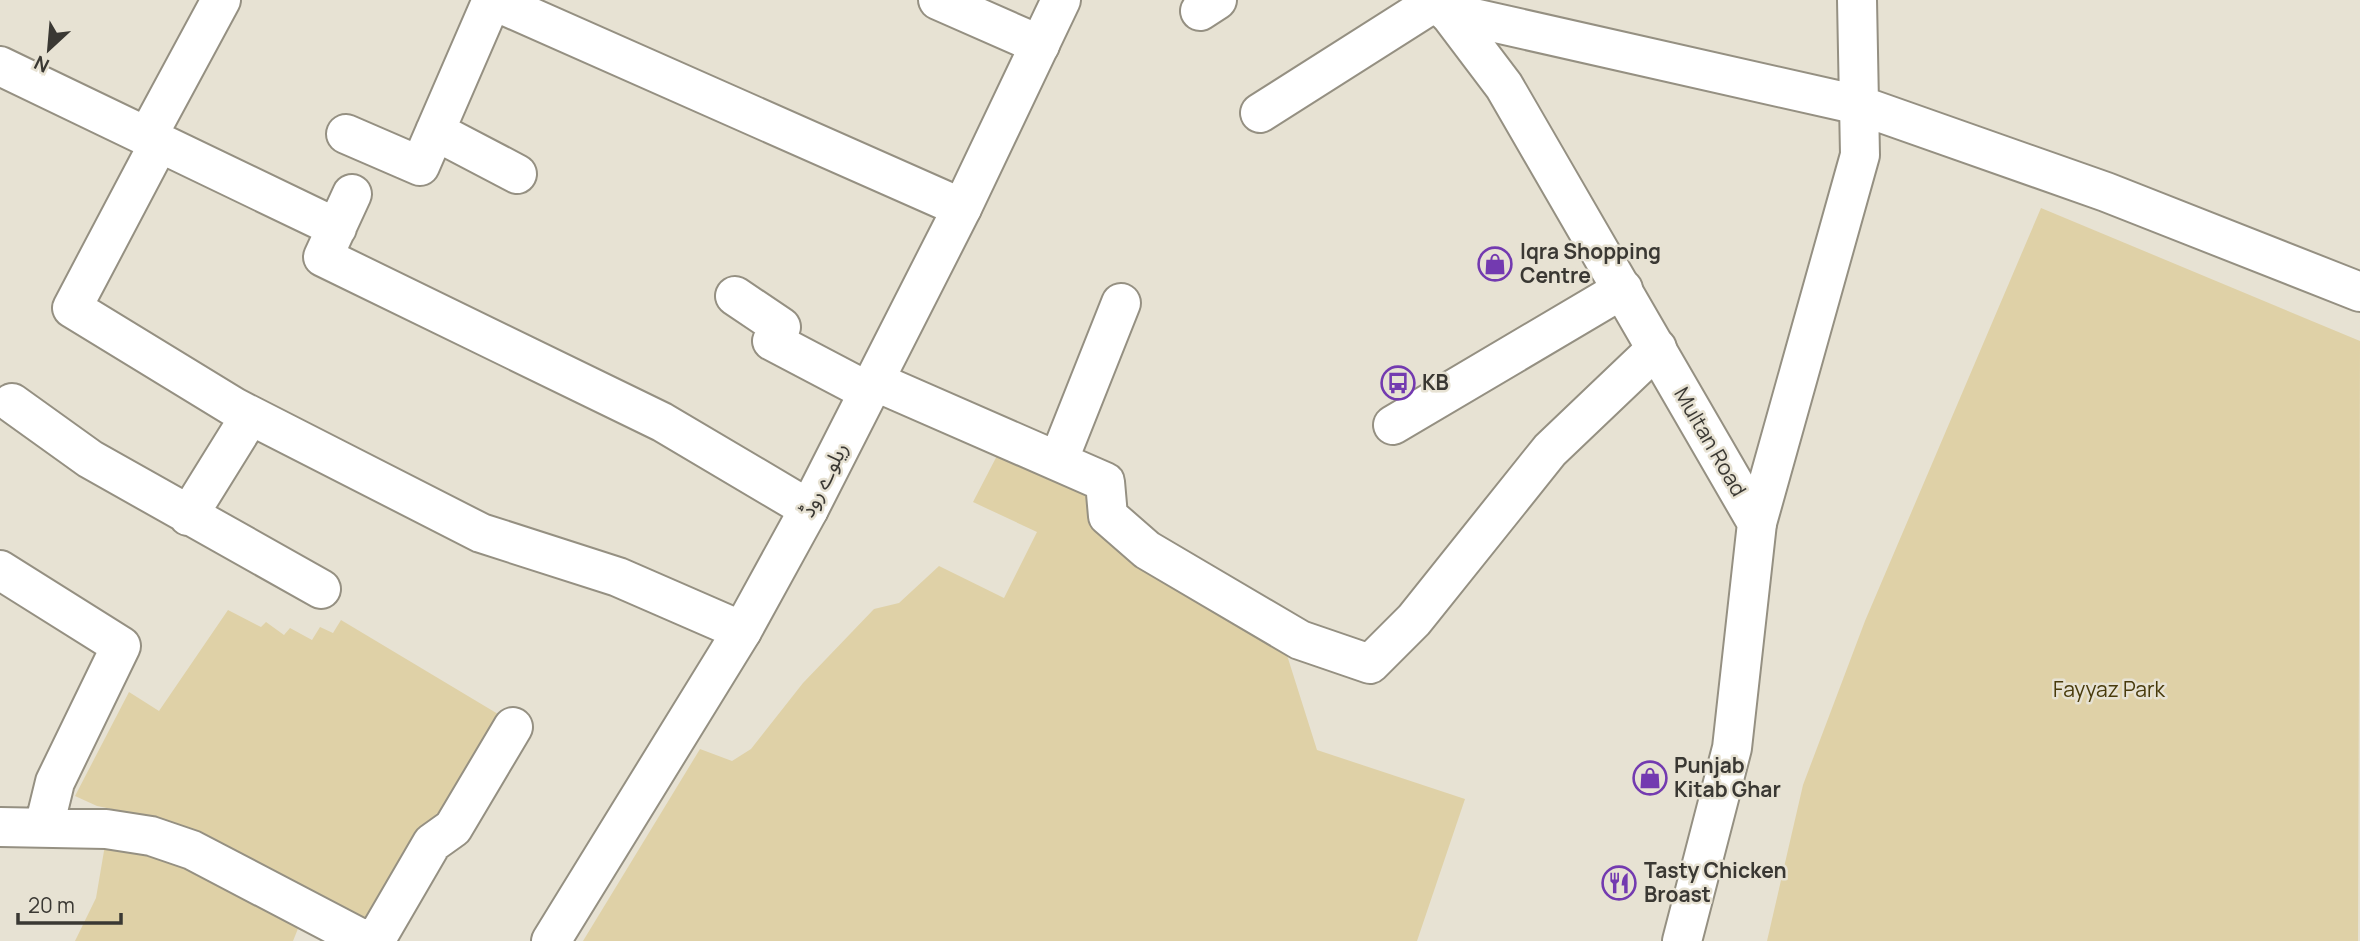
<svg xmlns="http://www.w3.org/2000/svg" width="2360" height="941" font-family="Manrope,'Noto Sans Arabic',sans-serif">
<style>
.green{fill:#dfd1a7}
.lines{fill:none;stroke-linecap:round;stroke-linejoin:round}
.minor-casing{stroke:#959082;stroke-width:42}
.major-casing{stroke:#959082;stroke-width:42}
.minor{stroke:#fff;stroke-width:38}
.major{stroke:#fff;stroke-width:38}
.labels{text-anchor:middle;stroke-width:5;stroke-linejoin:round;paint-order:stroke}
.poi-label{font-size:21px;font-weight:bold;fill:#3a3833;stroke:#e7e2d3;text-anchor:start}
.street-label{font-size:21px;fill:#3a3833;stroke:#e7e2d3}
.park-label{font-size:21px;fill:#483a0b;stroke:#e7e2d3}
</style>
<rect width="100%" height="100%" fill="#e7e2d3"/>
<path class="green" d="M2041,208L2360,341L2358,941H1767L1803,785L1865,621Z
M1001,448L1087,487L1286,652L1317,750L1465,799L1417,941H583L700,749L732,761L751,749L803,683L874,609L899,603L939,566L1004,598L1037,532L973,502Z
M228,610L261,627L266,622L284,635L290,628L312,640L320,627L333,633L341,620L503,717L368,923L162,819L97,806L75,796L129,692L159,711Z
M141,842L299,926L293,941H75L96,898L105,845Z"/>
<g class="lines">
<defs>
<path id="minor" d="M492,0L962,208
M938,0L1040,45
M1200,11L1217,0
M1447,12L1859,105L2106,192L2360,292
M0,66L337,228
M1260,113L1438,0
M435,131L517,174
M346,134L420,166L492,0
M147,137L221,0
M159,143L72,308L234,407L481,533L618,577L742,631
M352,194L323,257L662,422L809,509
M735,296L781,327L772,341L869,392
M874,381L1105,482L1108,516L1147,550L1300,640L1370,664L1414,620L1550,450L1657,348
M12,403L90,459L321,589
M1393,425L1623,289
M1059,459L1121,303
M188,516L250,416
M1757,523L1860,155L1857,0
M0,570L121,646L55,782L44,827
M0,827L106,829L151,836L192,850L366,941
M375,941L432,843L453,828L513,727"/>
<path id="major" d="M1439,0L1504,86L1757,523L1732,748L1682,941
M551,941L742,631L809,509L962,208L1061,0"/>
</defs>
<use href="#minor" class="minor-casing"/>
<use href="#major" class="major-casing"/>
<use href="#minor" class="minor"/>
<use href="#major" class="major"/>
</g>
<defs>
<symbol id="shop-ring" viewBox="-11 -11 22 22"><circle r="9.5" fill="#e7e2d3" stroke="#733ab0" stroke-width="1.5"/><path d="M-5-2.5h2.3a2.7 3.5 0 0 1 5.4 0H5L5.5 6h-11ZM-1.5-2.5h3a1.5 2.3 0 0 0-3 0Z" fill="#733ab0"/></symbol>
<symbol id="bus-ring" viewBox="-11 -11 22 22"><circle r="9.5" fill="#e7e2d3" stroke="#733ab0" stroke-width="1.5"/><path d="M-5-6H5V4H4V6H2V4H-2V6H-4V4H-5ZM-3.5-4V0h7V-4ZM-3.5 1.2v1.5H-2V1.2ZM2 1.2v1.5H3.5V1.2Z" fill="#733ab0"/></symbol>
<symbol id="restaurant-ring" viewBox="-11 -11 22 22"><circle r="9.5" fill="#e7e2d3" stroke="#733ab0" stroke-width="1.5"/><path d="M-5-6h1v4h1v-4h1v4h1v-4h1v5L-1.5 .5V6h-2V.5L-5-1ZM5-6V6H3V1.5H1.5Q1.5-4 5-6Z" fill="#733ab0"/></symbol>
</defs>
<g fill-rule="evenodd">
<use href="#shop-ring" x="1476" y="245" width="38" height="38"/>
<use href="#bus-ring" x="1379" y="364" width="38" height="38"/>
<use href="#shop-ring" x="1631" y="759" width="38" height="38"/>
<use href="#restaurant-ring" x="1600" y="864" width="38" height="38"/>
</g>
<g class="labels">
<g class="poi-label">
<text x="1520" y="259">Iqra Shopping<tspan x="1520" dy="24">Centre</tspan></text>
<text x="1422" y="390">KB</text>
<text x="1674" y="773">Punjab<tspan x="1674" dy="24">Kitab Ghar</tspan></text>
<text x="1644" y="878">Tasty Chicken<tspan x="1644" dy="24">Broast</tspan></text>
</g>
<g class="street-label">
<text transform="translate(1710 442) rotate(60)" y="7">Multan Road</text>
<text transform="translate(824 480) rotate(-63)" y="7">ریلوے روڈ</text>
</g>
<g class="park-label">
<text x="2109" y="697">Fayyaz Park</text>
</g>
</g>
<g transform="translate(49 49) rotate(206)" stroke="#e7e2d3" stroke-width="5" paint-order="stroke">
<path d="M0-5L12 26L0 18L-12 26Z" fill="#3a3833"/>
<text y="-10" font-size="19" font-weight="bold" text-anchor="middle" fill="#3a3833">N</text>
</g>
<path d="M18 913v10h103v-10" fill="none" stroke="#3a3833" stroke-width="3.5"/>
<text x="28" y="913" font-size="21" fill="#3a3833" stroke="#e7e2d3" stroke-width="5" paint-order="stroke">20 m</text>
</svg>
